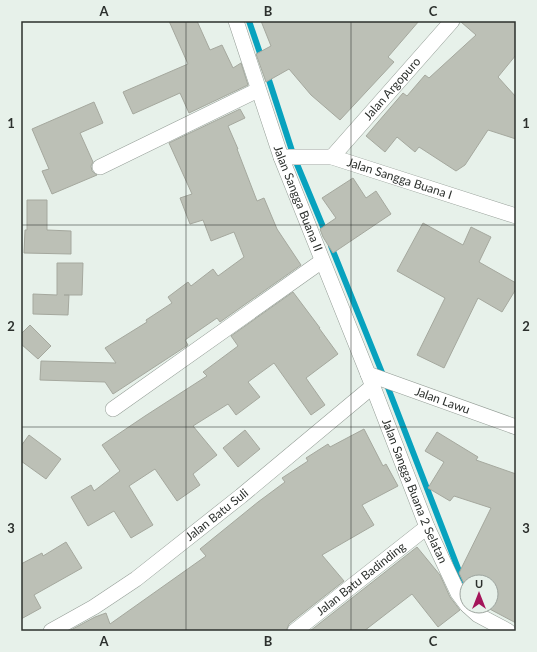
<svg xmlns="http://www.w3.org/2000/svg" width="537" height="652" font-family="Lato,sans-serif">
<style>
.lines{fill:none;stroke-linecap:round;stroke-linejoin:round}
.stream{stroke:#07a2be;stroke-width:6}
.building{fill:#bcc0b6;stroke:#a5a89e}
.minor-casing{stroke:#949d96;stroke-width:16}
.minor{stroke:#fff;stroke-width:15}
.grid{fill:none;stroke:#2c302d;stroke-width:1;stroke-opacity:0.55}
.labels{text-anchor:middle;stroke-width:4;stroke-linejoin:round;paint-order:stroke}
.street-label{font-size:12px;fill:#2c302d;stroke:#e7f1ea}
.neatline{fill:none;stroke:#2c302d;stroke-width:1.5}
.grid-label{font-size:13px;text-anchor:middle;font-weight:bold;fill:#2c302d}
</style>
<rect width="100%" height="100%" fill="#e7f1ea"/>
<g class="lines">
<path class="stream" d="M249,21L262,59
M267,74L294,157L326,234
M331,246L385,380L459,571L467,585"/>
</g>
<path class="building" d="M169,21H197L210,50L222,45L233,68L241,63L248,85L189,113L180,93L133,114L123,92L188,64Z
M261,21H419L388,57L394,62L340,120L311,95L289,69L266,82L256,54L271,46Z
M461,21H516V55L498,77L516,97V139L488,130L465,165L456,171L419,147L415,152L397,137L385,152L366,136L403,93L407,96L425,75L429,78L476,35L461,22Z
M94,102L103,123L80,133L93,162L91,166L92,171L97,175L52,194L42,171L49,169L32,129Z
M240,109L245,118L228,126L238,149H237L257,201L264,198L277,229L301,265L220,322L217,318L185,340L188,345L113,394L105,382L40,380L41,361L116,363L105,348L147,322L146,320L172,303L168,297L188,282L191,286L213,269L218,276L244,257L234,232L211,241L203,220L190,224L180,198L192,194L169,143Z
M353,178L366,198L376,191L391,214L333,253L323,237L320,229L336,218L322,198Z
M27,200H47V230L71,231V254L24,253L25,230H27Z
M423,223L463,245L471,227L491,237L479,262L516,283V289L502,312L478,298L444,368L417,355L445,298L397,271Z
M57,263H83L82,295H64H69L68,315L33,314V294L57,295Z
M293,292L320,328H319L338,354L306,378L325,405L311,415L274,363L248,382L260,397L236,415L228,404L193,426L217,455L193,474L200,485L177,501L155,469L129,486L153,525L131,538L114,511L88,526L71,497L91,485L94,491L120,471L102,445L145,416L207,376L203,372L238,346L231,336Z
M30,325L51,346L38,359L21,344V334Z
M364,429L383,466L386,464L398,486L362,505L374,525L322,555L344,581L289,624L286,631H69L95,617L106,613L110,624L206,556L200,549L258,502L285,482L282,478L308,461L306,458L328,444L330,447Z
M245,430L260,449L238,467L223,448Z
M437,432L478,457L476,460L516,474V623L484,606H491V582H467V590L459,573L491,508L454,496L450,501L428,488L444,462L425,451Z
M29,435L61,459L46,479L21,461V446Z
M66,542L82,568L34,595L41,608L21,619V564L42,553L43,556Z
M417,547L440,575L450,597L460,610L438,627L412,594L364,631H310Z"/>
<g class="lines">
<defs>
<g id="minor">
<path id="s1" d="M236,21L281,157L368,374L427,527L458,593L467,605"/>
<path id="s2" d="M281,157H332L516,216"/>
<path id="s3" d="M332,157L452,21"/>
<path d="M100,167L258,90"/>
<path id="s4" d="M368,374L516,427"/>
<path d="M113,409L322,261"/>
<path d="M468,606L478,615L508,631"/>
<path id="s5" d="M51,631L94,607L136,579L241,496L373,386"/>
<path id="s6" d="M295,631L427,527"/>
</g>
</defs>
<use href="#minor" class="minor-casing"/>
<use href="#minor" class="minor"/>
</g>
<path class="grid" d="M186,21V631M351,21V631M21,225H516M21,427H516"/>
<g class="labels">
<g class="street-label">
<text dy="4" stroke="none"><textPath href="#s3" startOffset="91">Jalan Argopuro</textPath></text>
<text dy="4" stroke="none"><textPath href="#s2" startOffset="122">Jalan Sangga Buana I</textPath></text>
<text dy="4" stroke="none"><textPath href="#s1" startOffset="188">Jalan Sangga Buana II</textPath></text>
<text dy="4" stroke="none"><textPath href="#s4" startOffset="79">Jalan Lawu</textPath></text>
<text dy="4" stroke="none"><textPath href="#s1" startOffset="503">Jalan Sangga Buana 2 Selatan</textPath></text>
<text dy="4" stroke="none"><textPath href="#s5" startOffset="203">Jalan Batu Suli</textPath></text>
<text dy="4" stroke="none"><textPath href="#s6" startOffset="84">Jalan Batu Badinding</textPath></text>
</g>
</g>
<rect width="537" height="652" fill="none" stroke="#e7f1ea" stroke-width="44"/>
<g transform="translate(479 594)"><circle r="19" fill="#e7f1ea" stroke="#9ca49e"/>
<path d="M0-3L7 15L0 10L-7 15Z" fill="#a4155a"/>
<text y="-6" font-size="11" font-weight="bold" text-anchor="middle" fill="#2c302d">U</text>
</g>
<rect x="22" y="22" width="493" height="608" class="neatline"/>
<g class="grid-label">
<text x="104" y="16">A</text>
<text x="268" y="16">B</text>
<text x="433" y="16">C</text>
<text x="11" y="128">1</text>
<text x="526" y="128">1</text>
<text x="11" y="331">2</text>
<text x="526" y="331">2</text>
<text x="11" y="533">3</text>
<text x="526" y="533">3</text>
<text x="104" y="646">A</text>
<text x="268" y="646">B</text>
<text x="433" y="646">C</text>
</g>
</svg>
